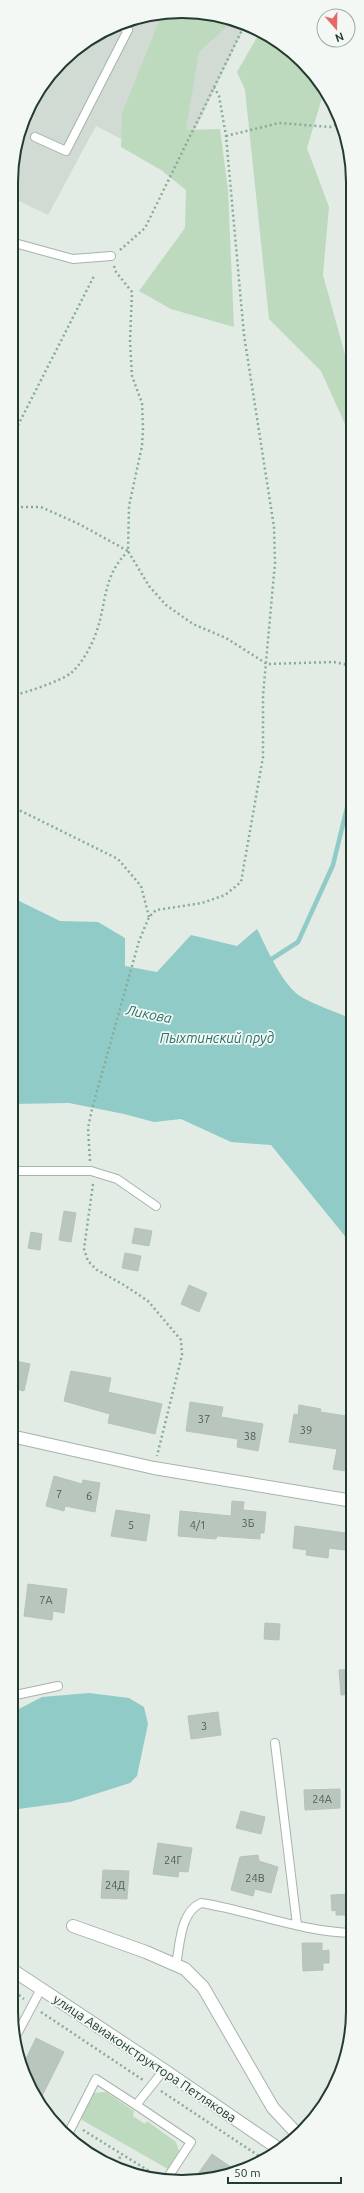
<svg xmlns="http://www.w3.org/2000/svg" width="364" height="2193" font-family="Ubuntu,sans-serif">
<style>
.built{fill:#d1dbd4}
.green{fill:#bddabf}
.water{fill:#90cbc7}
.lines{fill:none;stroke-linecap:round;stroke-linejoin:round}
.stream{stroke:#90cbc7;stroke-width:4.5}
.building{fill:#b8c6be;stroke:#b5c4bb}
.service-casing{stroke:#a6b3ab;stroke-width:10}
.minor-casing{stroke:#a6b3ab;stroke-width:14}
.path{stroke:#86ac98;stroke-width:2.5;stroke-dasharray:2 3;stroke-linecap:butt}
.service{stroke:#fff;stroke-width:8}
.minor{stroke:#fff;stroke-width:12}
.labels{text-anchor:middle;stroke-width:3.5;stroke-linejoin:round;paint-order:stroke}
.number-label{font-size:11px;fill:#495e54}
.street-label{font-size:13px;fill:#243b30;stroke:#f3f8f4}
.water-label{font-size:14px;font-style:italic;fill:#24716d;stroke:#f3f8f4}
.rim{fill:none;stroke:#243b30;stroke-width:2}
</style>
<rect width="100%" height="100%" fill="#e3ebe5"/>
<path class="built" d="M193,11L246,24L177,168L96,126L48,215L11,197V171L29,106L69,53L127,20Z"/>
<path class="green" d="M193,11L233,21L199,52L186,130L220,129L228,190L234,327L171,309L139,291L185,228L186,190L161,170L121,147L122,113L161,16Z
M260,32L303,61L324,91L307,148L329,207L323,275L349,369V433L321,371L269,319L245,90L237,72Z
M106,2092L134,2111L133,2116L145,2124L147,2121L176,2142L179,2151L168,2169L82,2120V2113L91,2093Z"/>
<path class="water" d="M11,897L60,921L98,922L125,938V966L157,972L191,935L237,946L257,929C268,950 282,986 303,998C316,1005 331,1010 345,1016H353V1246L271,1145L231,1142L181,1119L154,1122L124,1114L69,1103L11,1104Z
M89,1693L129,1698L144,1707L148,1724L137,1776L130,1783L70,1802L11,1810V1713L42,1697Z"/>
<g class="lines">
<path class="stream" d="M267,962L298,942L333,865L353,783"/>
</g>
<path class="building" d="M64,1211L76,1213L71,1242L59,1240Z
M135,1228L152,1231L149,1246L132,1243Z
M31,1232L42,1234L40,1250L28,1248Z
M125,1253L141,1256L138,1271L122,1268Z
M189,1285L207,1293L199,1312L181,1304Z
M11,1360L30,1364L24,1391L11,1388Z
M71,1371L111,1378L108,1392L162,1404L155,1434L108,1423L110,1414L64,1401Z
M190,1402L223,1407L221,1417L263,1424L258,1451L237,1447L238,1439L186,1431Z
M299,1405L321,1409L320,1412L353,1417V1472L333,1469L337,1449L289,1442L294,1414L298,1415Z
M54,1476L82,1484L83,1480L100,1483L95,1512L65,1506L64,1511L46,1506Z
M232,1501L244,1502L243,1510L266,1512L264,1533H260V1539L217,1536L216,1539L178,1536L180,1511L231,1516Z
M116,1510L150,1515L146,1541L111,1536Z
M295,1526L353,1534V1551L329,1548L328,1558L306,1555L307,1550L293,1548Z
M28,1584L67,1589L64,1613L53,1611L52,1620L24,1616Z
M265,1623L280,1624L279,1640L264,1639Z
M353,1669V1694L341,1695L339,1670Z
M218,1712L221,1735L191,1739L188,1716Z
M340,1789V1808L305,1810L304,1790Z
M241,1811L265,1817L261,1834L236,1828Z
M158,1843L192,1848L188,1872L179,1871L178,1877L153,1874Z
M258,1855L259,1861L278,1867L271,1893L255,1889L253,1896L231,1890L240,1857Z
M103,1870L129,1871L127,1899L101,1898Z
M353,1894V1915H336V1910L332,1911L331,1895Z
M302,1943H322V1951L329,1950V1963H323V1970L303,1971Z
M36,2038L64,2052L40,2100L24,2076L22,2067Z
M212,2154L238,2172L195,2178Z"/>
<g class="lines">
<defs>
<path id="service" d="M35,137L66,151L128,30L118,25
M11,242L73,259L111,256
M11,330L13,325L11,324
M11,1171H91L117,1179L156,1206
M11,1696L58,1686
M275,1743L297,1925
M176,1965C180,1945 180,1912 201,1903C252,1911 301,1932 353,1933
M16,2036L41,1989
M164,2070L136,2105L191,2142L166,2180
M67,2136L96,2079L136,2105"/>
<path id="minor" d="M11,1436L154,1468L353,1501
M73,1926L146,1952L185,1969L203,1987L273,2108L298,2135
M11,1969L164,2070L279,2149"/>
</defs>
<use href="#service" class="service-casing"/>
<use href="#minor" class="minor-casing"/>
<path class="path" d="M226,136L279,123L330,127L340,123
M120,250L145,228L245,24
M114,266L116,272L132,292L130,341L132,376L142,403L143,429L142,446L129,506L128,551L149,586L166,605L193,624L226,638L267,664L334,662L353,666
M11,439L94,276
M11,507H41L79,524L128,551
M11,696C25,693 61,681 71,673C85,661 96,637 100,620C107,591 106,574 128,551
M11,806L118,859L141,886L149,917
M90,1161L88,1128L92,1109L139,941L149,917L156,910L202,903L225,895L241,882L263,757V695L275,563L274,527L244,335L226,136L219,96L214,87
M93,1184L84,1249L88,1261L97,1270L124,1285L148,1301L181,1340L182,1355L157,1456
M11,1989L24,1999
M41,2012L143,2080
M161,2091L262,2158
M83,2130L157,2176
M114,2167L122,2154"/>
<use href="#service" class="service"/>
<use href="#minor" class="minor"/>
</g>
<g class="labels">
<g class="number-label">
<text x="204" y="1423">37</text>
<text x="306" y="1434">39</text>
<text x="250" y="1440">38</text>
<text x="59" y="1498">7</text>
<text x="89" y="1500">6</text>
<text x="248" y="1527">3Б</text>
<text x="131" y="1529">5</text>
<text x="198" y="1529">4/1</text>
<text x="46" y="1604">7А</text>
<text x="204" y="1730">3</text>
<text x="322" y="1803">24А</text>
<text x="173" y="1864">24Г</text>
<text x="255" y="1882">24В</text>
<text x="115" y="1889">24Д</text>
</g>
<g class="street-label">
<text transform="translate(145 2058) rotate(34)" y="5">улица Авиаконструктора Петлякова</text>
</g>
<g class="water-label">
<text transform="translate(149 1014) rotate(11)" y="5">Ликова</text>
<text x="217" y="1043">Пыхтинский пруд</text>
</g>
</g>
<path d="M0 0H364V2193H0ZM182 18H182A164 164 0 0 1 346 182V2011A164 164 0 0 1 182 2175H182A164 164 0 0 1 18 2011V182A164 164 0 0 1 182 18Z" fill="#f3f8f4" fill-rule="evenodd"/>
<path class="rim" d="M182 18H182A164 164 0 0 1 346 182V2011A164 164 0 0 1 182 2175H182A164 164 0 0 1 18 2011V182A164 164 0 0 1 182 18Z"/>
<g transform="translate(336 28) rotate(160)"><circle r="19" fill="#f3f8f4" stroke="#a0aca6"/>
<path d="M0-3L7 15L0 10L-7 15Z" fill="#e56a67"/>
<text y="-6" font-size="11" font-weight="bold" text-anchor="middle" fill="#243b30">N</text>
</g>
<path d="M228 2177v6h113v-6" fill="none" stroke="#243b30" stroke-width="2"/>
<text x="234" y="2177" font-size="12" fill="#243b30" stroke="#f3f8f4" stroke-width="3" paint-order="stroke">50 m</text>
</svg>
